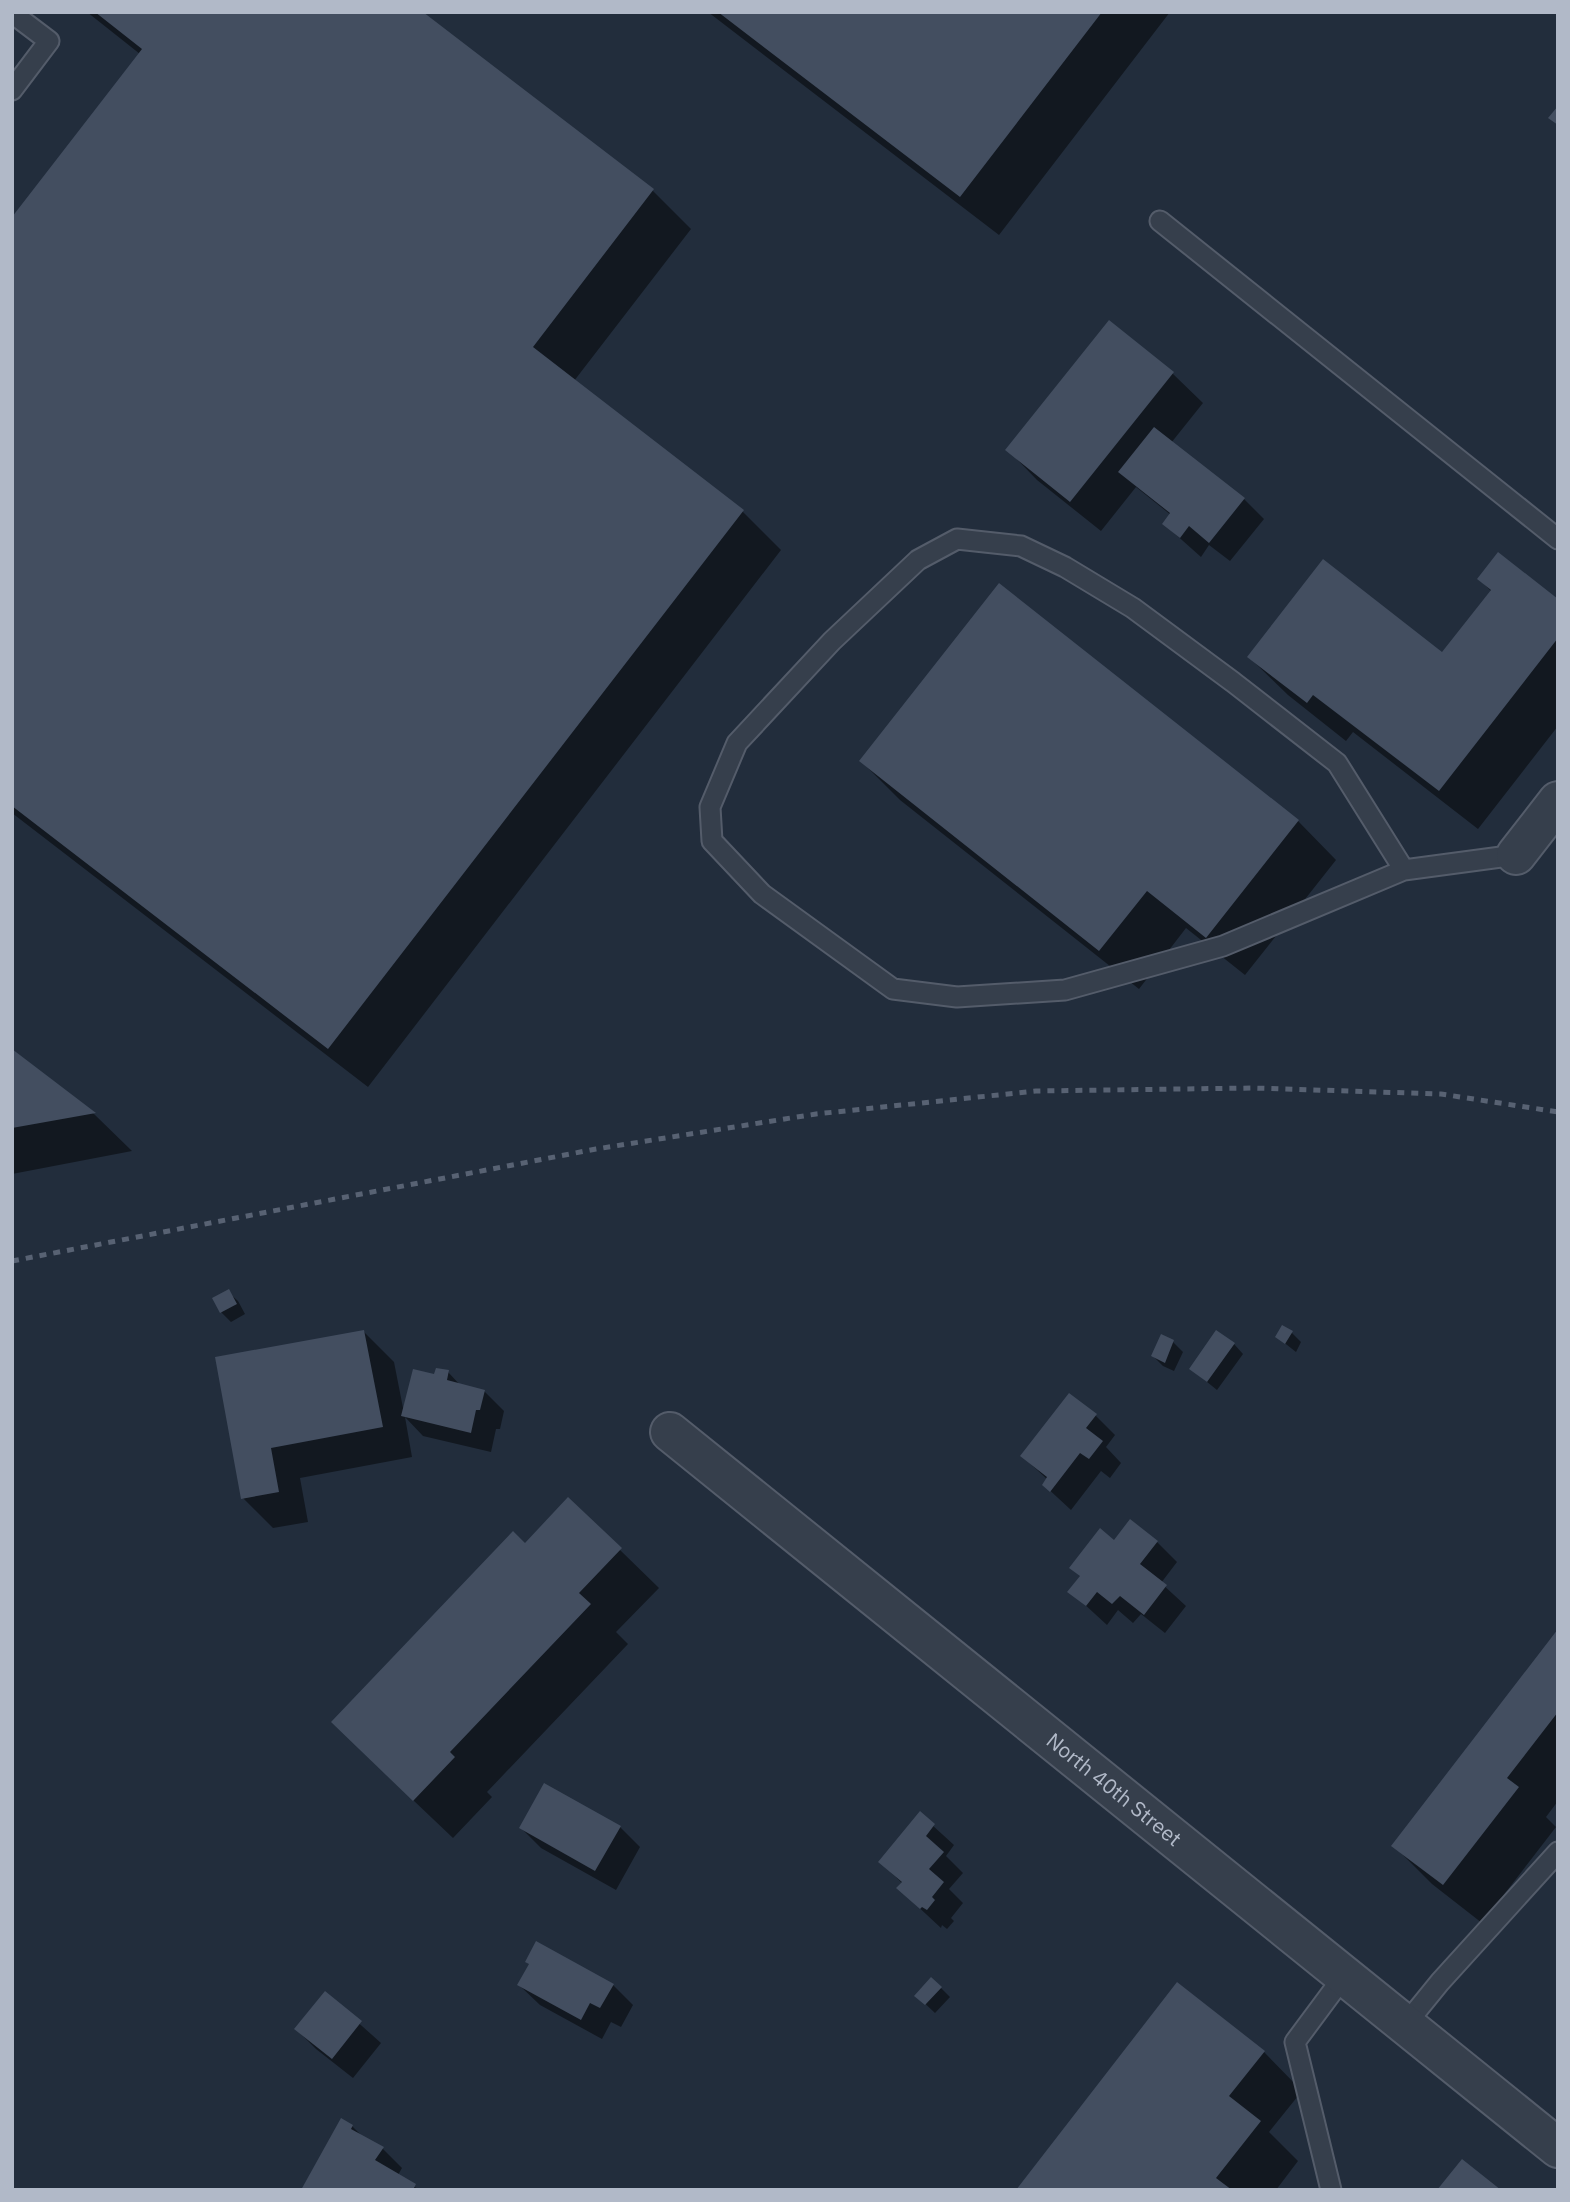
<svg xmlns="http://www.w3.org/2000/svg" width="1570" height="2202" font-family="'IBM Plex Sans',sans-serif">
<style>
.shadow{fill:#0007}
.building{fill:#434e60}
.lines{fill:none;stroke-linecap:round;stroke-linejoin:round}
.lane-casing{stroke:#545c6a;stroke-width:23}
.street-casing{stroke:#545c6a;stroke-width:42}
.lane{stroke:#363f4c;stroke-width:19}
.street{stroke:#363f4c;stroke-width:38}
.rail{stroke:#586273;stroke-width:5;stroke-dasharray:7 7;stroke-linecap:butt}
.labels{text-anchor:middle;stroke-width:5;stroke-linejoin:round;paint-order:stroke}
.street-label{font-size:21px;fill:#b1b9c8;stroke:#1b2431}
</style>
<rect width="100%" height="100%" fill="#222d3c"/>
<path class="shadow" d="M87,12H421L653,191L691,229L574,381L742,511L781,550L368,1087L12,813V220L140,54Z
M708,12H1170L999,235Z
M1109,323L1173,374L1203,403L1171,443L1244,499L1264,519L1230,561L1209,545L1201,557L1164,524L1171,515L1136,487L1101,531L1037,480L1008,450Z
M1479,579L1558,601V726L1478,829L1353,732L1346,741L1288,695L1249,657L1443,655L1492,592Z
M861,761L1298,821L1336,860L1245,975L1186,928L1139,989L900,800Z
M12,1052L94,1114L132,1151L12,1174Z
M228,1292L238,1301L245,1314L231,1322L221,1312L214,1299Z
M364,1332L394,1362L404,1413L435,1376L448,1372L461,1386L484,1391L504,1411L500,1429H496L491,1452L423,1436L405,1417L412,1457L300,1478L308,1522L273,1528L243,1498L217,1359Z
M1292,1333L1301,1342L1296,1352L1277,1337Z
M1162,1336L1173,1342L1183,1352L1174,1371L1163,1366L1153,1356Z
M1234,1344L1243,1354L1217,1390L1191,1369Z
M1095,1415L1115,1435L1106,1447L1121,1463L1110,1478L1101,1471L1071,1510L1044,1485L1048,1480L1022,1456Z
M1131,1522L1157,1542L1177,1562L1161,1583L1186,1606L1165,1633L1141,1614L1133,1623L1118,1610L1107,1625L1070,1591Z
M525,1545L620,1550L659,1588L616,1632L628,1644L487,1792L492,1797L453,1838L372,1761Z
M1558,1632V1801L1546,1817L1556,1827L1482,1923L1432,1884L1394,1846Z
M920,1814L954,1845L946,1856L963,1873L949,1889L963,1903L951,1918L954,1921L947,1929L942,1925L941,1928L898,1888L902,1883L880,1862Z
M620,1827L640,1847L616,1890L541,1848L521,1828Z
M519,1985H613L633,2005L621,2027L611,2022L602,2039L540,2005Z
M941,1988L950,1997L935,2013L917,1996Z
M325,1993L381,2043L353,2078L316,2049L296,2029Z
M1264,2052L1302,2091L1269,2132L1298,2161L1276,2190H1018Z
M352,2126L364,2138L382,2148L402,2168L398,2175L419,2190H303Z"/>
<path class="building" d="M95,12H423L654,189L533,347L744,510L328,1049L12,806V217L142,49Z
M718,12H1102L960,197Z
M1558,106V125L1548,118Z
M1109,320L1174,372L1070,502L1005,450Z
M1154,427L1245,498L1209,543L1189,526L1180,538L1162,524L1170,513L1118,472Z
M1498,552L1558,599V638L1439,791L1313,695L1307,703L1247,657L1323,559L1442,652L1491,590L1477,579Z
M999,583L1299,820L1206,938L1147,891L1099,951L859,761Z
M12,1049L96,1113L12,1128Z
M229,1289L237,1304L220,1313L212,1298Z
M1282,1325L1293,1331L1285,1344L1275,1337Z
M364,1330L383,1427L271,1448L279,1492L241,1499L215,1357Z
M1216,1330L1235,1343L1207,1382L1189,1369Z
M1161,1334L1174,1340L1165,1363L1151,1356Z
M436,1368L449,1370L447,1380L485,1390L480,1410H476L471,1433L401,1416L413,1369L434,1374Z
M1069,1393L1097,1414L1086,1428L1103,1441L1089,1459L1080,1453L1050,1492L1042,1485L1047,1477L1020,1456Z
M568,1497L622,1548L579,1593L591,1604L450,1752L455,1757L413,1801L331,1722L513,1531L525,1543Z
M1130,1519L1158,1541L1140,1564L1167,1585L1144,1615L1120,1596L1112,1604L1097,1592L1086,1606L1067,1592L1080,1576L1069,1568L1100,1528L1114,1540Z
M1558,1629V1712L1507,1778L1519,1787L1443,1885L1391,1846Z
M544,1783L621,1826L595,1871L519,1828Z
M920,1811L935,1824L926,1836L944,1852L929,1869L944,1882L932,1897L935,1900L927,1910L922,1907L920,1909L896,1888L902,1882L878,1862Z
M536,1941L614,1984L600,2008L590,2003L581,2020L517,1985L529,1964L525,1962Z
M931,1977L942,1987L925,2005L914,1996Z
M1177,1982L1265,2051L1229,2096L1261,2121L1216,2178L1232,2190H1016Z
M325,1991L362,2021L332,2059L294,2029Z
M341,2118L353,2125L351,2129L384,2147L375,2160L416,2184L413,2190H301Z
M1462,2159L1501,2190H1437Z"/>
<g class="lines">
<defs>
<path id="lane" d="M12,13L49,41L12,90
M1160,221L1558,539
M1404,870L1337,763L1233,682L1133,608L1065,567L1021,546L957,539L918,560L832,641L737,743L710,807L712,841L762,894L893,989L957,997L1065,990L1223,946L1404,870L1516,855
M1405,2025L1440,1982L1558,1852
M1331,2190L1295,2042L1344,1976"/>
<g id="street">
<path d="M1516,855L1558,801"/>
<path id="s1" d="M670,1432L1558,2148"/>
</g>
</defs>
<use href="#lane" class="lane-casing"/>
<use href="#street" class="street-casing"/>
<use href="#lane" class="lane"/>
<use href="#street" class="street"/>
<path class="rail" d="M12,1261L596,1149L816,1114L1036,1091L1253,1088L1441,1094L1558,1112"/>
</g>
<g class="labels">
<g class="street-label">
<text dy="7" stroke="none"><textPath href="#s1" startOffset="570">North 40th Street</textPath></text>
</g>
</g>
<rect width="1570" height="2202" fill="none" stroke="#b1b9c8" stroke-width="28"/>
</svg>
